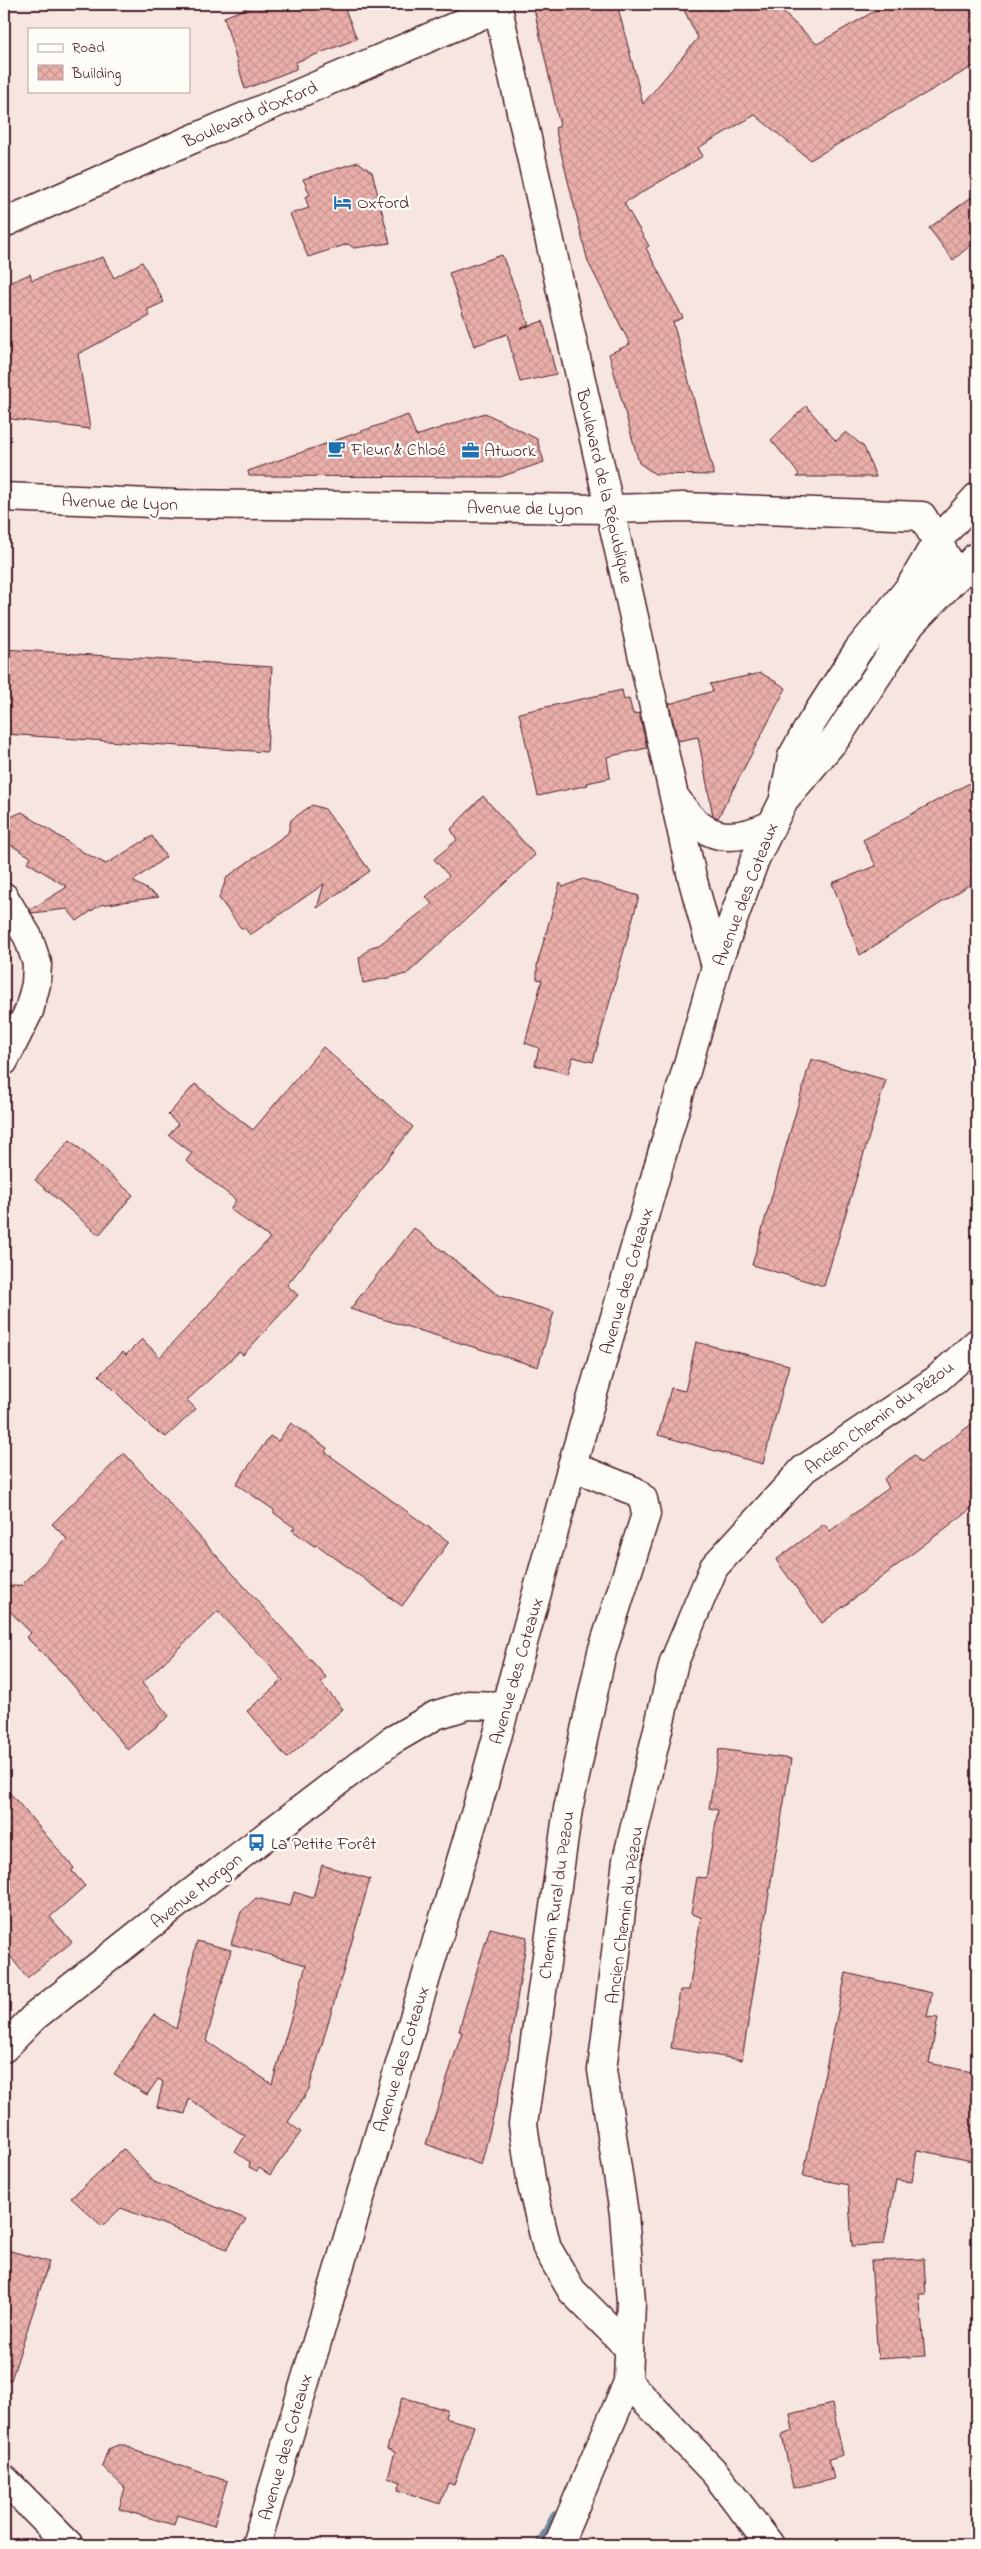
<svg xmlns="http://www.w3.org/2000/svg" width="981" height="2549" font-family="'Indie Flower',sans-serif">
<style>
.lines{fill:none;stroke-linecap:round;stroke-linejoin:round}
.stream{stroke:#718b9f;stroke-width:12}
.building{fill:url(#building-cross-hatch);stroke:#4a1f2b}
.street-casing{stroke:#4a1f2b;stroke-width:31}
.secondary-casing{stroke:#4a1f2b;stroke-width:31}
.street{stroke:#fdfcf7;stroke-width:28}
.secondary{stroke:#fdfcf7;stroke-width:28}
.labels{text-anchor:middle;stroke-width:5;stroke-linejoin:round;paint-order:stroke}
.street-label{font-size:18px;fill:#4a1f2b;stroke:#fdfcf7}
.poi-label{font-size:18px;fill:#4a1f2b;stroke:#fdfcf7;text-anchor:start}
</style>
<defs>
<pattern id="building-cross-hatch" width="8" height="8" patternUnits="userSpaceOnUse" patternTransform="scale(1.25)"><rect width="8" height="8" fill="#eaafaa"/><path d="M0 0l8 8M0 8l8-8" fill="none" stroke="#ca9692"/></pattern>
</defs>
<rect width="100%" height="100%" fill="#f7e5e0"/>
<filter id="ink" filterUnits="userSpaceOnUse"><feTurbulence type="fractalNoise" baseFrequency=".02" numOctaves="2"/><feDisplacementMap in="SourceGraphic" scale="10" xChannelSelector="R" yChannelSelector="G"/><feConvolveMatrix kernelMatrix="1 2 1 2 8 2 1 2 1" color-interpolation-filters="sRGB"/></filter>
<g filter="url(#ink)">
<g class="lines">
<path class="stream" d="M541,2545L556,2517"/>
</g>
<path class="building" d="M248,4H343L357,39L296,62V69L245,89L224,17L247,8Z
M533,4H617L643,104L698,38L681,4H774L817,44L887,4H977V64L810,160L755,115L698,148L703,156L624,203L649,246L646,248L683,318L673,322L714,475L655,474L639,463L609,354L630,344L588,262L555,128L560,126Z
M358,162L372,172L390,243L354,248L348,244L308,257L290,214L309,208L305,197L310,195L303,179Z
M977,193V240L953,260L929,228Z
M502,255L529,325L520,329L543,321L556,374L520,382L507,334L474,346L449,273Z
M103,257L114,278L142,262L164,302L147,310L150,316L78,354L90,429L4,418V285L30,274L32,280Z
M806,406L836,441L846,432L864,447L876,477H797L799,474L771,440Z
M485,413L537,439L544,462L500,477L249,476L248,471L408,415L416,436Z
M4,649L272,667L267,752L4,734Z
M761,673L786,688L718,818L713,816L698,737L678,741L669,704L713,691L710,684Z
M622,690L624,700L629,699L633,714L639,713L647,748L607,757L610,778L587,783L588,785L538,796L519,713Z
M977,779V880L860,955L832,883L876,866L863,840Z
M483,796L535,855L407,974L363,983L359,958L371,947L379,945L432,904L426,897L449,876L434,859L457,840L451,829Z
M312,805L325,809L370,871L317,908L324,884L250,935L245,928H241L219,898L227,877L288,833L291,820Z
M22,812L83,852L106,864L152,836L166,857L133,881L159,897L100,905L77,921L67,909L32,913L30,910L67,887L27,862L31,857L4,841V820Z
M583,879L639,896L593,1062L573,1057L568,1074L535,1065L539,1048L525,1043L542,980L537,979V965L560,883L563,887Z
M323,1047L413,1127L287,1285L298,1295L243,1355L239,1352L187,1400L196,1409L166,1437L152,1428L99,1375L123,1352L126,1355L142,1339L160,1357L270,1238L230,1209L236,1200L186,1161L192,1153L169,1135L178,1124L168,1115L195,1084L253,1130Z
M811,1059L886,1080L824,1286L752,1265Z
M70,1140L133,1195L99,1235L35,1180Z
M414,1228L498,1295L554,1312L538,1367L350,1309Z
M696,1342L789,1365L763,1464L658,1435L671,1388L685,1391Z
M977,1420V1504L822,1623L776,1560L824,1524L830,1531L889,1488L884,1479L914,1455L920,1463Z
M291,1423L327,1448L325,1452L449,1542L402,1606L317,1545L314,1546L292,1530L295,1528L274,1513V1510L236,1484L270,1436L278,1441Z
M124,1453L326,1677L321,1683L343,1709L287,1758L247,1711L283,1680L218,1611L142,1683L169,1716L128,1750L66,1677L26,1637L31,1633L4,1605V1587L22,1585L67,1539L52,1524Z
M719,1749L791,1759L742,2060L671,2048L680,1990H689L701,1917L691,1914L697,1877L706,1878L718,1810L709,1808Z
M4,1786L74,1868L72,1871L85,1886L50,1917L72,1942L27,1978L4,1948Z
M322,1865L370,1879L309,2089L288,2122L301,2132L270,2175L259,2168L257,2171L249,2167L250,2162L235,2152L245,2136L189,2099L185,2114L157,2107L163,2082L158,2079L147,2095L114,2074L154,2014L176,2029L197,1941L231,1950L206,2041L272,2084L306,1965L231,1944L241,1912L256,1898L290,1906L294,1892L313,1898Z
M490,1928L527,1937L507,2062L481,2165L426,2144L462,2032L459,2031L467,2002Z
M846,1973L932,1993L927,2017L938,2018L929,2063L977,2073V2162L917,2150L912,2182L896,2180L884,2244L852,2246L848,2185L803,2176Z
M124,2149L154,2182L246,2219L227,2249L121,2208L102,2226L71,2198Z
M4,2249L49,2262L11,2380L4,2379Z
M924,2259L926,2294H919L925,2356L878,2359L871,2261Z
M402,2397L447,2410L445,2418L474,2426L454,2485L448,2483L440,2504L398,2490L401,2482L388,2477L395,2452L387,2449Z
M832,2404L843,2455L829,2459L834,2479L793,2488L782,2435L793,2431L790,2414Z
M118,2445H126L136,2451L227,2481L214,2526L177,2515L174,2525L119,2509L125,2488L102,2466L108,2449Z"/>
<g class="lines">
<defs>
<path id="street" d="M4,223L160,153L498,8
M4,497L176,504L611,509
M4,897L28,937L37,963L36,984L29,1011L4,1061
M572,1466L634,1491L643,1499L646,1514L602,1652L568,1809L523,2124L532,2186L547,2248L572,2291L628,2347
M4,2048L34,2017L178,1903L391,1741L436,1715L468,1705L506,1706
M628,2382L715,2473L770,2545
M4,2479L69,2545
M558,2545L628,2382L631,2302L624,2214L602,2070L627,1860L674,1662L714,1567L804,1469L936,1380L977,1343"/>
<path id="secondary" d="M497,4L692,877L716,967
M611,509L683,507L922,516L947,558L927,591
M784,798L792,757L812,722L859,649L910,587L937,541L977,497
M677,800C703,840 729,844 771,825
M256,2545L484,1784L572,1466L716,967L755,859L784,800L837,737L911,624L977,556"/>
</defs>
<use href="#street" class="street-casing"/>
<use href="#secondary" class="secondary-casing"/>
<use href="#street" class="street"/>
<use href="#secondary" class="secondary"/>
</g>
</g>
<defs>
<symbol id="hotel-bare" viewBox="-9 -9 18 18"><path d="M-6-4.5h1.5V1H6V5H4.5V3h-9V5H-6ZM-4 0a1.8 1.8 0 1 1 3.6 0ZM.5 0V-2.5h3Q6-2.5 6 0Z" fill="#1f6fb2" stroke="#fdfcf7" stroke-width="2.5" paint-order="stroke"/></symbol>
<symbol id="cafe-bare" viewBox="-9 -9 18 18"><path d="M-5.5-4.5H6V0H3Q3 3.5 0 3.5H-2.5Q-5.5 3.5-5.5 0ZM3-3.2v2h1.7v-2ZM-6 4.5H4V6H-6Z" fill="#1f6fb2" stroke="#fdfcf7" stroke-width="2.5" paint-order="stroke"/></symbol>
<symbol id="office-bare" viewBox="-9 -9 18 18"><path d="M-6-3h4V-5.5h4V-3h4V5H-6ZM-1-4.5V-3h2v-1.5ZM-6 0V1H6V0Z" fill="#1f6fb2" stroke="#fdfcf7" stroke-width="2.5" paint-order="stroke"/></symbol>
<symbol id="bus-bare" viewBox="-9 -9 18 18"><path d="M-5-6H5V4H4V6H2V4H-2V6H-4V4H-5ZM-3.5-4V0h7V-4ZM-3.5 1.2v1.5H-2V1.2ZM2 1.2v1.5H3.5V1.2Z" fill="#1f6fb2" stroke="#fdfcf7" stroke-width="2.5" paint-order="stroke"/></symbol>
</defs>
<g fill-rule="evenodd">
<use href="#hotel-bare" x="330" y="190" width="25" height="25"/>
<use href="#cafe-bare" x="324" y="436" width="25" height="25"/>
<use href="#office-bare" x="458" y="438" width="25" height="25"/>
<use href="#bus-bare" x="244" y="1830" width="25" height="25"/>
</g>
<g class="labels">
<g class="street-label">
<text transform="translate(250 114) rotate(-23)" y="6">Boulevard d'Oxford</text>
<text transform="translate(605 486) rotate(77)" y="6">Boulevard de la République</text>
<text transform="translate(120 502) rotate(2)" y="6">Avenue de Lyon</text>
<text transform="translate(525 508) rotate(1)" y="6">Avenue de Lyon</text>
<text transform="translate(745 894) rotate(-69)" y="6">Avenue des Coteaux</text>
<text transform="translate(626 1281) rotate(-74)" y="6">Avenue des Coteaux</text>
<text transform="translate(879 1417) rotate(-36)" y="6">Ancien Chemin du Pézou</text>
<text transform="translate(516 1671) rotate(-74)" y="6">Avenue des Coteaux</text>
<text transform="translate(196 1890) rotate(-38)" y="6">Avenue Morgon</text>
<text transform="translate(556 1895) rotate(-82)" y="6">Chemin Rural du Pezou</text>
<text transform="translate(624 1915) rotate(-82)" y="6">Ancien Chemin du Pézou</text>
<text transform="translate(401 2059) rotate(-73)" y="6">Avenue des Coteaux</text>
<text transform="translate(285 2447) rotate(-74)" y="6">Avenue des Coteaux</text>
</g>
<g class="poi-label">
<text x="357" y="208">Oxford</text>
<text x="351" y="455">Fleur &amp; Chloé</text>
<text x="484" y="456">Atwork</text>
<text x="271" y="1849">La Petite Forêt</text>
</g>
</g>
<rect width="981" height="2549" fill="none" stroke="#fdfcf7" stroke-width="20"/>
<rect x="10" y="10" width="961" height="2529" fill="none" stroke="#4a1f2b" stroke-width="2" filter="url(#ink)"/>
<rect x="28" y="28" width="162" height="65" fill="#fdfcf7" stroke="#b5a4a5"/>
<rect x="38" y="44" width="25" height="8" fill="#fdfcf7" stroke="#b5a4a5"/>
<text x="72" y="52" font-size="15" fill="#4a1f2b">Road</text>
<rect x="38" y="65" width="25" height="15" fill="url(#building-cross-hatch)" stroke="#b5a4a5"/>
<text x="72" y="78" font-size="15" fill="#4a1f2b">Building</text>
</svg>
